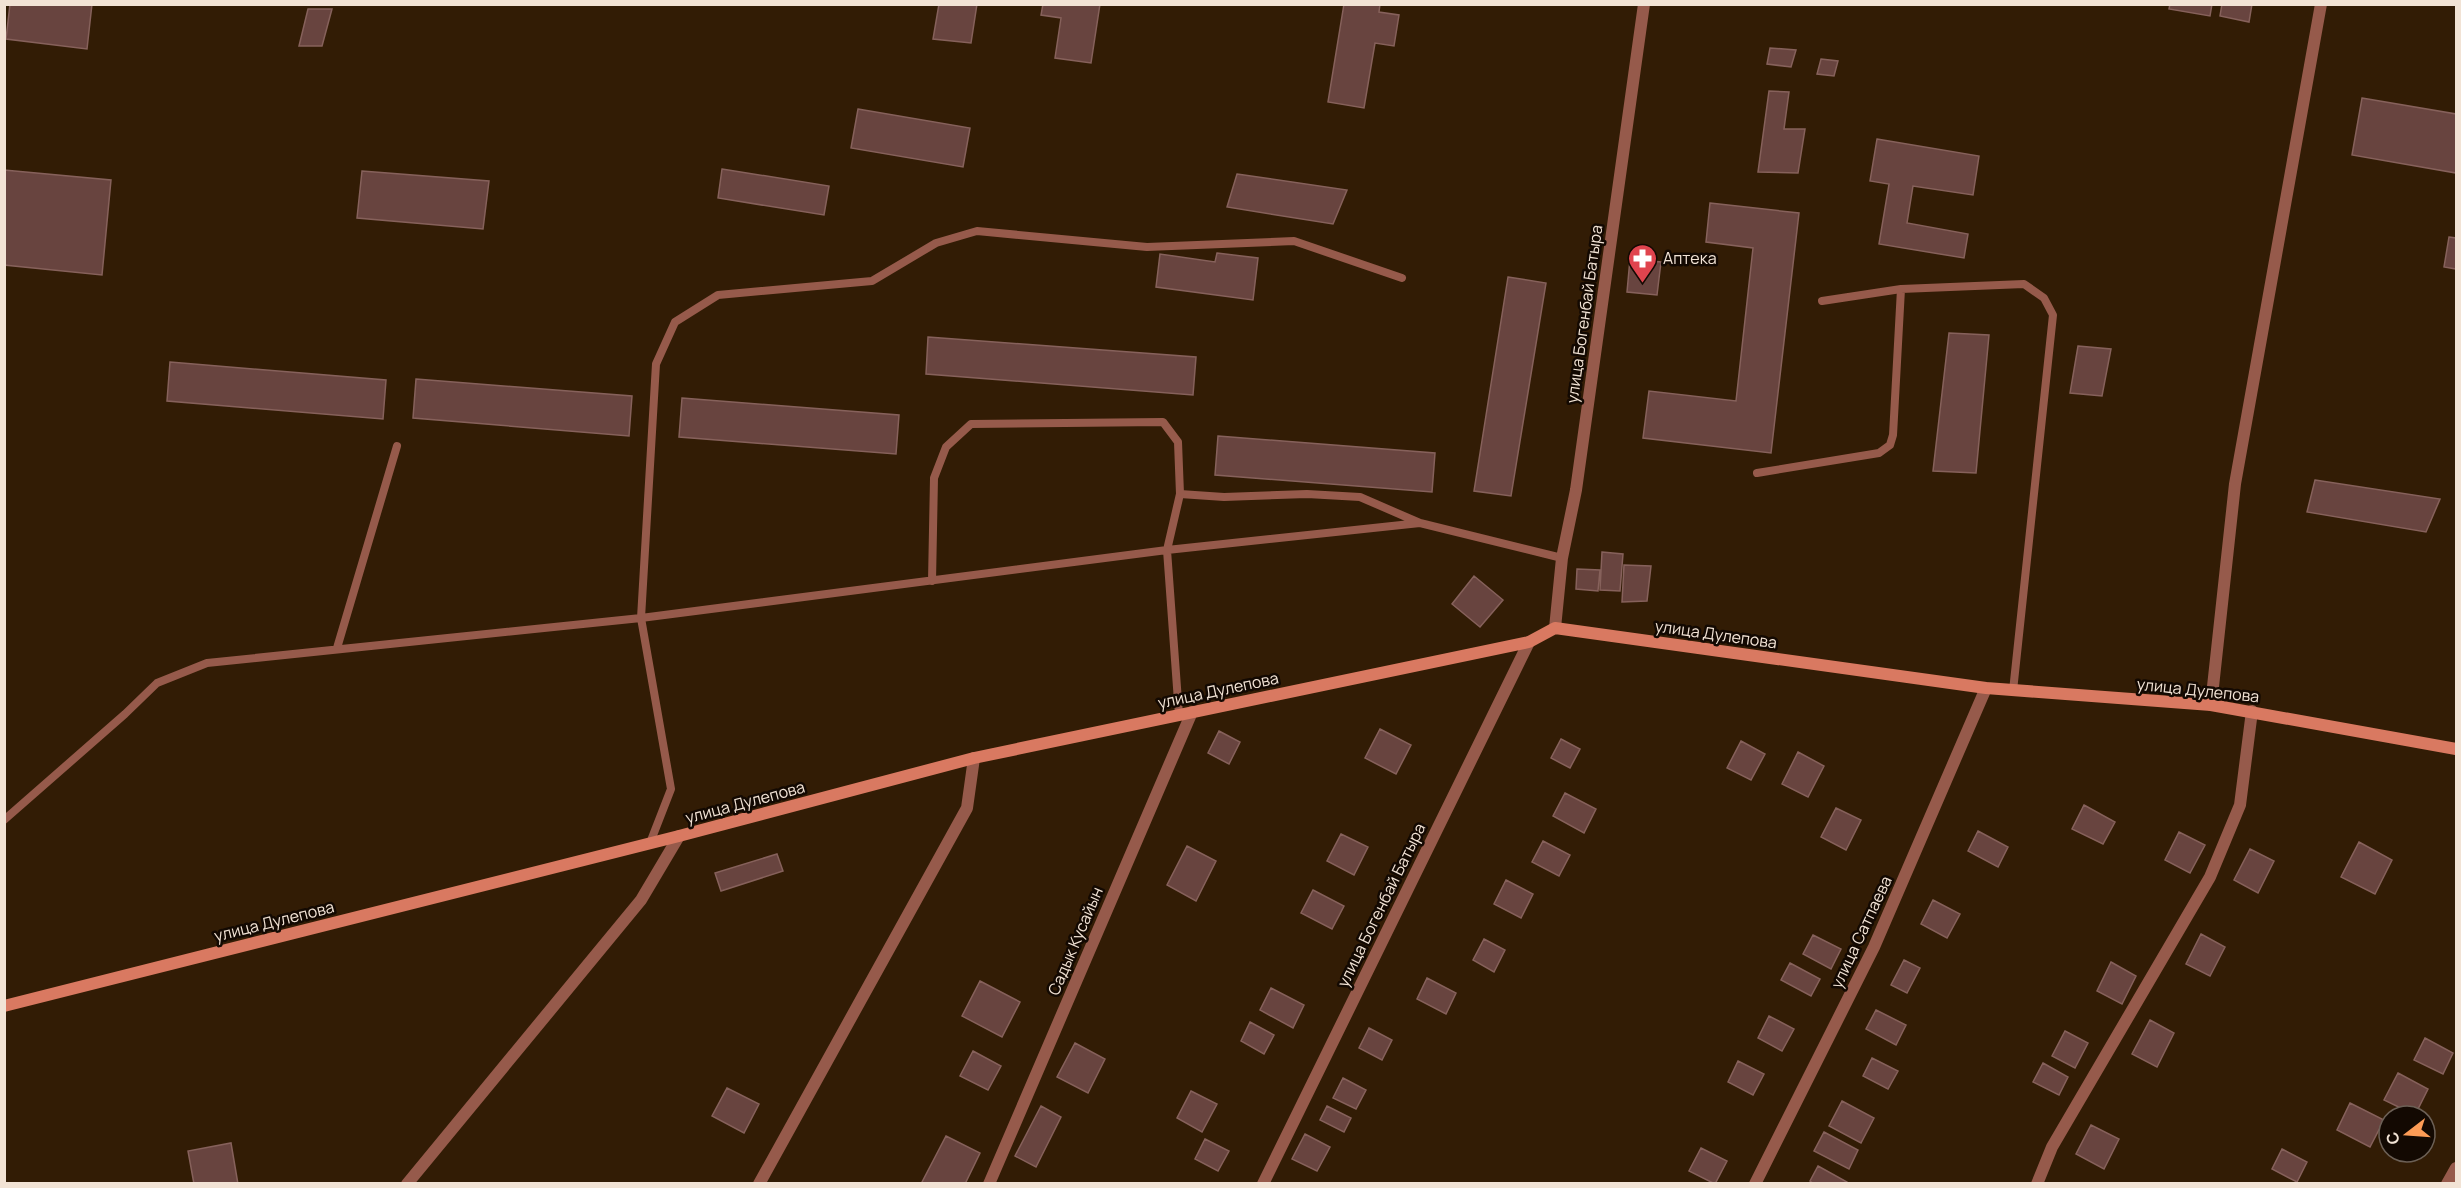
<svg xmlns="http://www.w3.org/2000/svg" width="2461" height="1188" font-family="Manrope,sans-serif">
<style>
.building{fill:#68443f;stroke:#86615b;stroke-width:1.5}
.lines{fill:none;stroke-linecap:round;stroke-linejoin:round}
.lane{stroke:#965a4b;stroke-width:8}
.street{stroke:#965a4b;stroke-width:12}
.secondary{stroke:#d97961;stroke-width:12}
.labels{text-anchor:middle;stroke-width:5;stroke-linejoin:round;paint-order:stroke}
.poi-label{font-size:16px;fill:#f2e3d5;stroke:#130902;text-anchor:start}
.street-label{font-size:16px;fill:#f2e3d5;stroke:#130902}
</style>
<rect width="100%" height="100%" fill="#321c05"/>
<path class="building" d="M10,4H92L87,49L6,39Z
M939,4H977L971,43L933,39Z
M1043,4H1100L1091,63L1055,58L1061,18L1041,15Z
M1344,4H1380L1379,12L1399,15L1394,46L1375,43L1364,108L1328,102Z
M2170,4H2212L2210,16L2169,9Z
M2222,4H2252L2249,22L2220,16Z
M308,9H332L322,46H299Z
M1770,48L1796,50L1791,67L1767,64Z
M1821,59L1838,61L1834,76L1817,74Z
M1769,91L1789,92L1784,129H1805L1798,173L1758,172Z
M2362,98L2456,114V173L2352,155Z
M858,109L970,128L963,167L851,148Z
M1877,139L1979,156L1973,195L1913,186L1907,223L1968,234L1964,258L1879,244L1889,184L1870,181Z
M722,169L829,186L824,215L718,198Z
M4,170L111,180L102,275L4,265Z
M362,171L489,181L483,229L357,218Z
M1237,174L1347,190L1333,224L1227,207Z
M1710,203L1799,213L1771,453L1643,438L1649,391L1736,401L1753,248L1706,242Z
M2449,237L2456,238V269L2444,267Z
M1217,253L1258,258L1253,300L1156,287L1160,254L1215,262Z
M1630,259L1661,262L1657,295L1627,292Z
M1508,277L1546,283L1511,496L1474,491Z
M1949,333L1989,335L1976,473L1933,471Z
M928,337L1196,357L1193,395L926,374Z
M2078,346L2111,349L2102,396L2070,393Z
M170,362L386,380L383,419L167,401Z
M416,379L632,396L629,436L413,418Z
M682,398L899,415L896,454L679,437Z
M1218,436L1435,453L1432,492L1215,475Z
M2315,480L2440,499L2426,532L2307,512Z
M1602,552L1623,554L1620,591L1600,590Z
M1624,565L1651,566L1647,601L1622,602Z
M1577,569L1600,570L1598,591L1576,589Z
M1474,576L1503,600L1480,627L1452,604Z
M1380,729L1411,745L1396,774L1365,758Z
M1219,731L1240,742L1229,764L1208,753Z
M1561,739L1580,749L1570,768L1551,758Z
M1741,741L1765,754L1751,780L1727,768Z
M1798,752L1824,766L1808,797L1782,784Z
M1565,793L1596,809L1584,833L1553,816Z
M2084,805L2115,822L2103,844L2072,829Z
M1836,808L1861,820L1846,850L1821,837Z
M1978,831L2008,847L1998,867L1968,851Z
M2179,832L2205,845L2190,873L2165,860Z
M1341,834L1368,847L1354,875L1327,861Z
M1543,841L1570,855L1559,876L1532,862Z
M2359,842L2392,860L2375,894L2341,877Z
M1187,846L1216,861L1196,901L1167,885Z
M2250,849L2274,861L2258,893L2234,880Z
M777,854L783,871L721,891L715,873Z
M1506,880L1533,894L1521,918L1494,904Z
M1313,890L1344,906L1332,929L1301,913Z
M1933,900L1960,914L1947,938L1921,924Z
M2201,934L2225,947L2210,976L2186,964Z
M1813,935L1841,949L1831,969L1803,954Z
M1484,939L1505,950L1494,972L1473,960Z
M1904,960L1920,968L1907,993L1891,985Z
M2111,962L2136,976L2122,1004L2097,991Z
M1790,963L1820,979L1811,996L1781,980Z
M1427,978L1456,993L1446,1014L1417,999Z
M980,981L1020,1002L1002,1037L962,1016Z
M1271,988L1304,1005L1293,1028L1260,1010Z
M1876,1010L1906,1025L1896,1045L1866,1029Z
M1769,1016L1794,1029L1782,1051L1758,1038Z
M2150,1020L2174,1033L2157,1067L2132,1054Z
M1250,1022L1274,1035L1264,1054L1241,1041Z
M1369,1028L1392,1040L1382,1060L1359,1048Z
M2065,1031L2088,1043L2075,1068L2052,1056Z
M2425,1038L2453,1053L2443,1074L2414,1060Z
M1075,1043L1105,1059L1088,1093L1057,1077Z
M973,1051L1001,1066L988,1090L960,1076Z
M1872,1058L1898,1071L1888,1089L1863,1076Z
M1738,1061L1764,1074L1753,1095L1728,1082Z
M2043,1063L2068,1077L2059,1095L2033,1082Z
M2398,1073L2428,1089L2415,1115L2384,1100Z
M1343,1078L1366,1090L1356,1109L1333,1098Z
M727,1088L759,1104L744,1133L712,1116Z
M1191,1091L1217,1104L1202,1132L1177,1118Z
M1842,1101L1874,1118L1861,1143L1829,1126Z
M2350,1103L2384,1120L2370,1147L2337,1130Z
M1041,1106L1061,1117L1036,1167L1015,1156Z
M1327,1106L1351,1118L1344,1132L1320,1120Z
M2091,1125L2119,1139L2104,1169L2076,1154Z
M1824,1132L1858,1150L1849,1169L1814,1151Z
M1305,1134L1330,1147L1317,1171L1292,1159Z
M946,1136L980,1153L965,1184H921Z
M1205,1139L1229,1151L1218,1171L1195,1159Z
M231,1143L238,1184H194L188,1151Z
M1701,1148L1727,1161L1715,1184L1689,1171Z
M2282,1149L2307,1162L2297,1182L2272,1169Z
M1818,1166L1847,1182L1846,1184H1814L1810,1181Z"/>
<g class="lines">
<path class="lane" d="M1822,301L1901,289L2024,284L2044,298L2053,315L2013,691
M1757,473L1879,453L1890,445L1893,435L1901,289
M1180,494L1224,497L1307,494L1360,497L1420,523
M932,581L934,478L946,447L971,424L1163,422L1178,442L1180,494L1167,550L1179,715
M337,648L397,446
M4,820L125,714L157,683L207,663L641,618L1167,550L1420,523L1562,558
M650,843L671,789L641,618L656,364L675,322L718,295L872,281L936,243L977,231L1147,247L1294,241L1402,278"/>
<path class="street" d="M1555,628L1562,558L1576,490L1644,4
M2211,705L2235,484L2321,4
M407,1184L641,900L679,836
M759,1184L967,808L974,758
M989,1184L1192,712
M1263,1184L1529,642
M1755,1184L1874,947L1986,688
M2037,1184L2052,1147L2210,877L2240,805L2252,711
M2447,1184L2456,1168"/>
<path class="secondary" d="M4,1006L679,836L974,758L1529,642L1555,628L1986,688L2211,705L2456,749"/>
</g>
<defs>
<symbol id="pharmacy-pin" viewBox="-11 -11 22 30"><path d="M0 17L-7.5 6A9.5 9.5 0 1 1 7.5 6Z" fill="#e0444e" stroke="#130902"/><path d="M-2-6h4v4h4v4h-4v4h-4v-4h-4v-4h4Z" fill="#fff"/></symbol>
</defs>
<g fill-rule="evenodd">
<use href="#pharmacy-pin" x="1626" y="242" width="33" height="45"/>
</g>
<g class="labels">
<g class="poi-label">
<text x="1663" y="264">Аптека</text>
</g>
<g class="street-label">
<text transform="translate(1584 314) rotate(-82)" y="6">улица Богенбай Батыра</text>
<text transform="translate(1716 634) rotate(8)" y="6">улица Дулепова</text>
<text transform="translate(1218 690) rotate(-12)" y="6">улица Дулепова</text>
<text transform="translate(2198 690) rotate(6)" y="6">улица Дулепова</text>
<text transform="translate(745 802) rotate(-15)" y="6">улица Дулепова</text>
<text transform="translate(1381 905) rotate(-64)" y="6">улица Богенбай Батыра</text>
<text transform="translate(274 921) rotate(-14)" y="6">улица Дулепова</text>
<text transform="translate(1861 932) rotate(-65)" y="6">улица Сатпаева</text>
<text transform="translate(1075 941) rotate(-67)" y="6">Садык Кусайын</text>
</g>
</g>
<rect width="2461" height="1188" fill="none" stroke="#f2e3d5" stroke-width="12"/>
<g transform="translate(2407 1134) rotate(253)"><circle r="28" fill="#130902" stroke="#6c6056" stroke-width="1.5"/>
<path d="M0-4.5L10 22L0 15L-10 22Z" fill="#fd9c56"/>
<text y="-9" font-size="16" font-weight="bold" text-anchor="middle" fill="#f2e3d5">С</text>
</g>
</svg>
